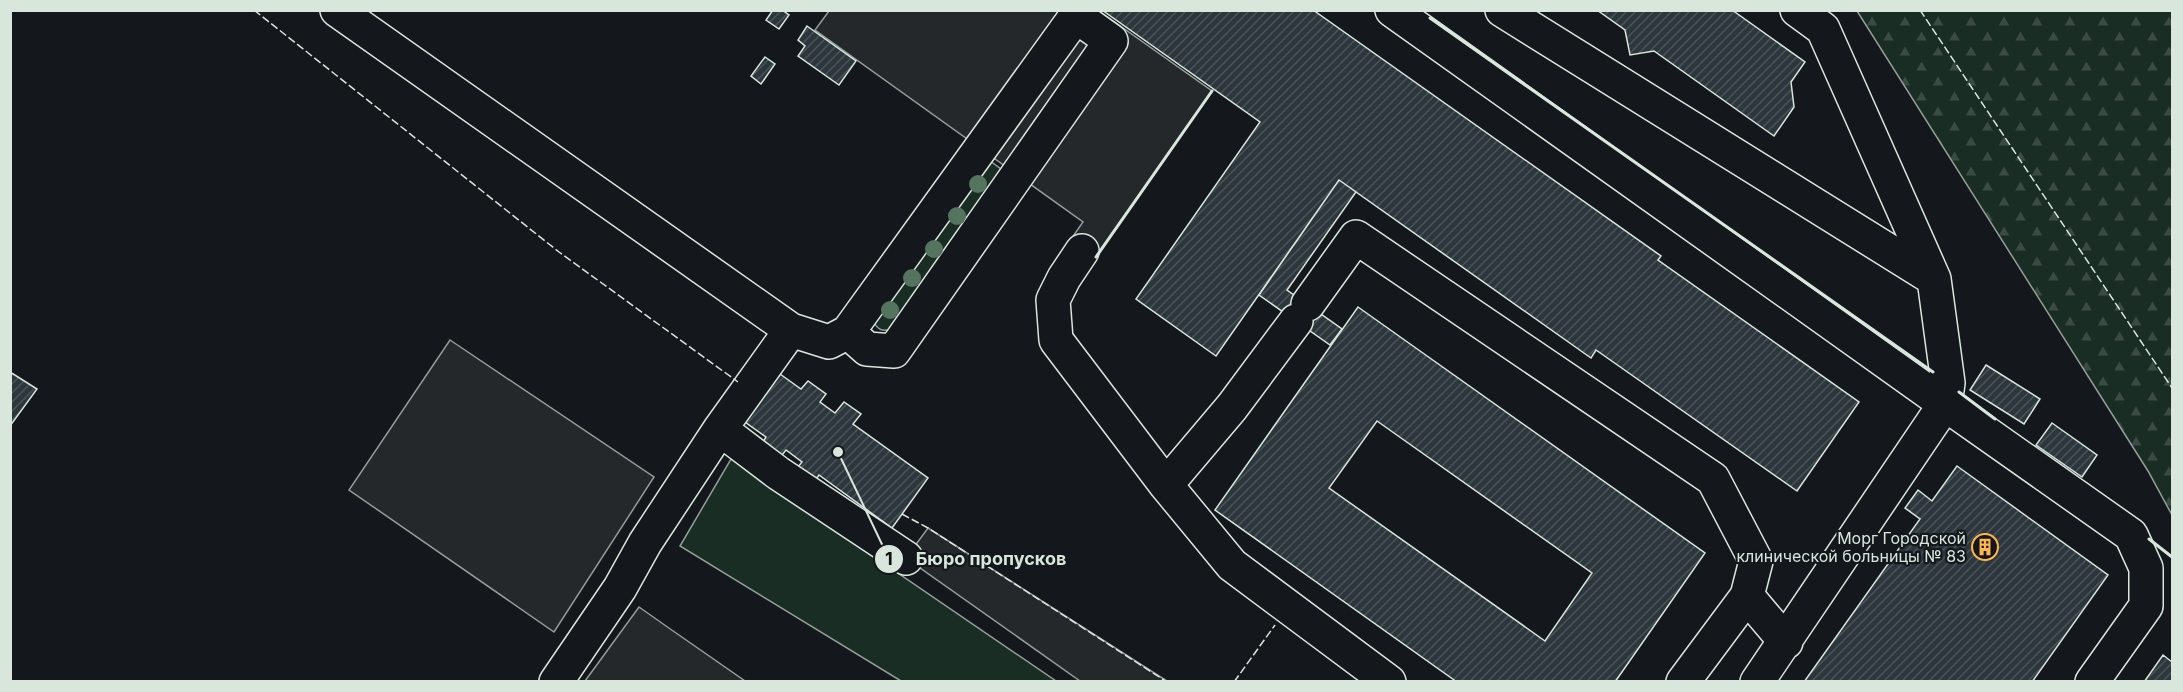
<svg xmlns="http://www.w3.org/2000/svg" width="2183" height="692" font-family="Inter,sans-serif">
<style>
.grass{fill:#1a2d24;stroke:#939e99;stroke-width:1.5}
.forest{fill:url(#forest-firs);stroke:#939e99;stroke-width:1.5}
.parking{fill:#24282b;stroke:#939e99;stroke-width:1.5}
.building{fill:url(#building-hatch);stroke:#d8e6dc;stroke-width:1.5;fill-rule:evenodd}
.lines{fill:none;stroke-linecap:round;stroke-linejoin:round}
.minor-casing{stroke:#d8e6dc;stroke-width:36}
.minor{stroke:#14181c;stroke-width:33}
.fence{stroke:#d8e6dc;stroke-width:1.5;stroke-dasharray:8 3;stroke-linecap:butt}
.wall{stroke:#d8e6dc;stroke-width:3}
.tree{fill:#55745f}
.labels{text-anchor:middle;stroke-width:4.5;stroke-linejoin:round;paint-order:stroke}
.poi-label{font-size:16px;fill:#d8e6dc;stroke:#14181c;text-anchor:end}
.leader{fill:none;stroke:#d8e6dc;stroke-width:2}
.callout-dot{fill:#d8e6dc;stroke:#14181c;stroke-width:2}
.mark-label{font-size:18px;text-anchor:middle;font-weight:bold;fill:#111}
.callout-label{font-size:18px;text-anchor:middle;font-weight:bold;fill:#d8e6dc;stroke:#14181c;stroke-width:4.5;stroke-linejoin:round;paint-order:stroke}
</style>
<defs>
<pattern id="forest-firs" width="22" height="20" patternUnits="userSpaceOnUse" patternTransform="scale(1.5)"><rect width="22" height="20" fill="#1a2d24"/><path d="M5 1l3.5 6h-7zM16 11l3.5 6h-7z" fill="#3b4b43"/></pattern>
<pattern id="building-hatch" width="6" height="6" patternUnits="userSpaceOnUse" patternTransform="scale(1.5)"><rect width="6" height="6" fill="#2c363c"/><path d="M-1 1l2-2M0 6l6-6M5 7l2-2" fill="none" stroke="#4a5358"/></pattern>
</defs>
<rect width="100%" height="100%" fill="#14181c"/>
<path class="grass" d="M986,158L1005,172L892,329C882,332 878,330 873,321Z
M731,459L1056,681H901L680,546Z"/>
<path class="forest" d="M1857,11H2172V515L2148,471Z"/>
<path class="parking" d="M829,11H1099L1212,91L1094,259L1069,242L1083,222L815,30Z
M450,340L654,477L554,632L349,490Z
M928,528L1167,681H1080L906,558Z
M639,607L666,626L745,681H585Z"/>
<path class="building" d="M773,10H782L789,15L779,29L766,20Z
M1102,10H1313L1661,256L1658,260L1859,402L1797,491L1596,350L1591,358L1339,180L1216,356L1136,299L1260,122Z
M1597,10H1732L1805,62L1791,82L1794,107L1774,136L1654,51L1630,55L1625,30Z
M807,26L856,61L839,85L798,56L805,46L798,40Z
M765,57L775,64L761,84L751,76Z
M1339,180L1356,192L1287,290L1342,329L1330,345L1259,295Z
M1358,307L1705,553L1615,682H1457L1215,510ZM1377,421L1592,573L1545,641L1329,488Z
M1986,365L2040,399L2024,424L1970,390Z
M10,372L37,389L10,426Z
M780,374L801,389L808,381L826,394L820,402L835,413L844,402L861,414L853,424L928,478L892,528L819,475L812,485L794,472L802,462L786,450L778,460L760,447L766,437L745,422Z
M2052,423L2097,455L2082,477L2036,445Z
M1957,466L2108,575L2032,682H1804L1920,519L1905,508L1918,490L1932,501Z
M2163,655L2172,662V682H2144Z"/>
<g class="lines">
<defs>
<path id="minor" d="M337,10L791,330
M1392,10L1945,404L1948,383L1934,279L1823,29L1797,10
M1502,10L1934,279
M1076,16L1111,41L894,351L867,349L848,332Z
M1082,251L1064,278L1053,300L1056,340L1166,485L1232,565L1389,682
M1308,304L1356,237L1713,479L1756,561L1747,596L1786,642
M720,429L778,473L906,558
M1166,485L1232,407L1296,321
M556,682L620,588L645,543L720,429L791,330L829,342L848,332
M1683,682L1747,596
M1757,682L1945,404L2131,535L2146,568V606L2092,682"/>
</defs>
<use href="#minor" class="minor-casing"/>
<use href="#minor" class="minor"/>
<path class="fence" d="M254,10L559,252L738,382
M1920,10L2172,388
M902,514L928,528L1167,682
M1234,682L1275,625"/>
<path class="wall" d="M1430,18L1933,372
M1096,257L1212,91
M1959,392L1995,419
M2149,539L2172,557"/>
</g>
<g class="tree">
<circle cx="978" cy="184" r="9"/>
<circle cx="957" cy="216" r="9"/>
<circle cx="934" cy="249" r="9"/>
<circle cx="912" cy="278" r="9"/>
<circle cx="890" cy="310" r="9"/>
</g>
<defs>
<symbol id="building-ring" viewBox="-11 -11 22 22"><circle r="9.5" fill="#14181c" stroke="#ffb74d" stroke-width="1.5"/><path d="M-4-6H4V6H1V3H-1V6H-4ZM-2.5-4.3h1.7v1.8h-1.7ZM.8-4.3h1.7v1.8H.8ZM-2.5-1h1.7V.8h-1.7ZM.8-1h1.7V.8H.8Z" fill="#ffb74d"/></symbol>
</defs>
<g fill-rule="evenodd">
<use href="#building-ring" x="1970" y="532" width="30" height="30"/>
</g>
<g class="labels">
<g class="poi-label">
<text x="1966" y="544">Морг Городской<tspan x="1966" dy="18">клинической больницы № 83</tspan></text>
</g>
</g>
<path class="leader" d="M838 452L889 559"/>
<g class="callout-dot">
<circle cx="838" cy="452" r="6"/>
<circle cx="889" cy="559" r="15"/>
</g>
<g class="mark-label">
<text x="889" y="565">1</text>
</g>
<g class="callout-label">
<text x="991" y="565">Бюро пропусков</text>
</g>
<rect width="2183" height="692" fill="none" stroke="#d8e6dc" stroke-width="24"/>
</svg>
